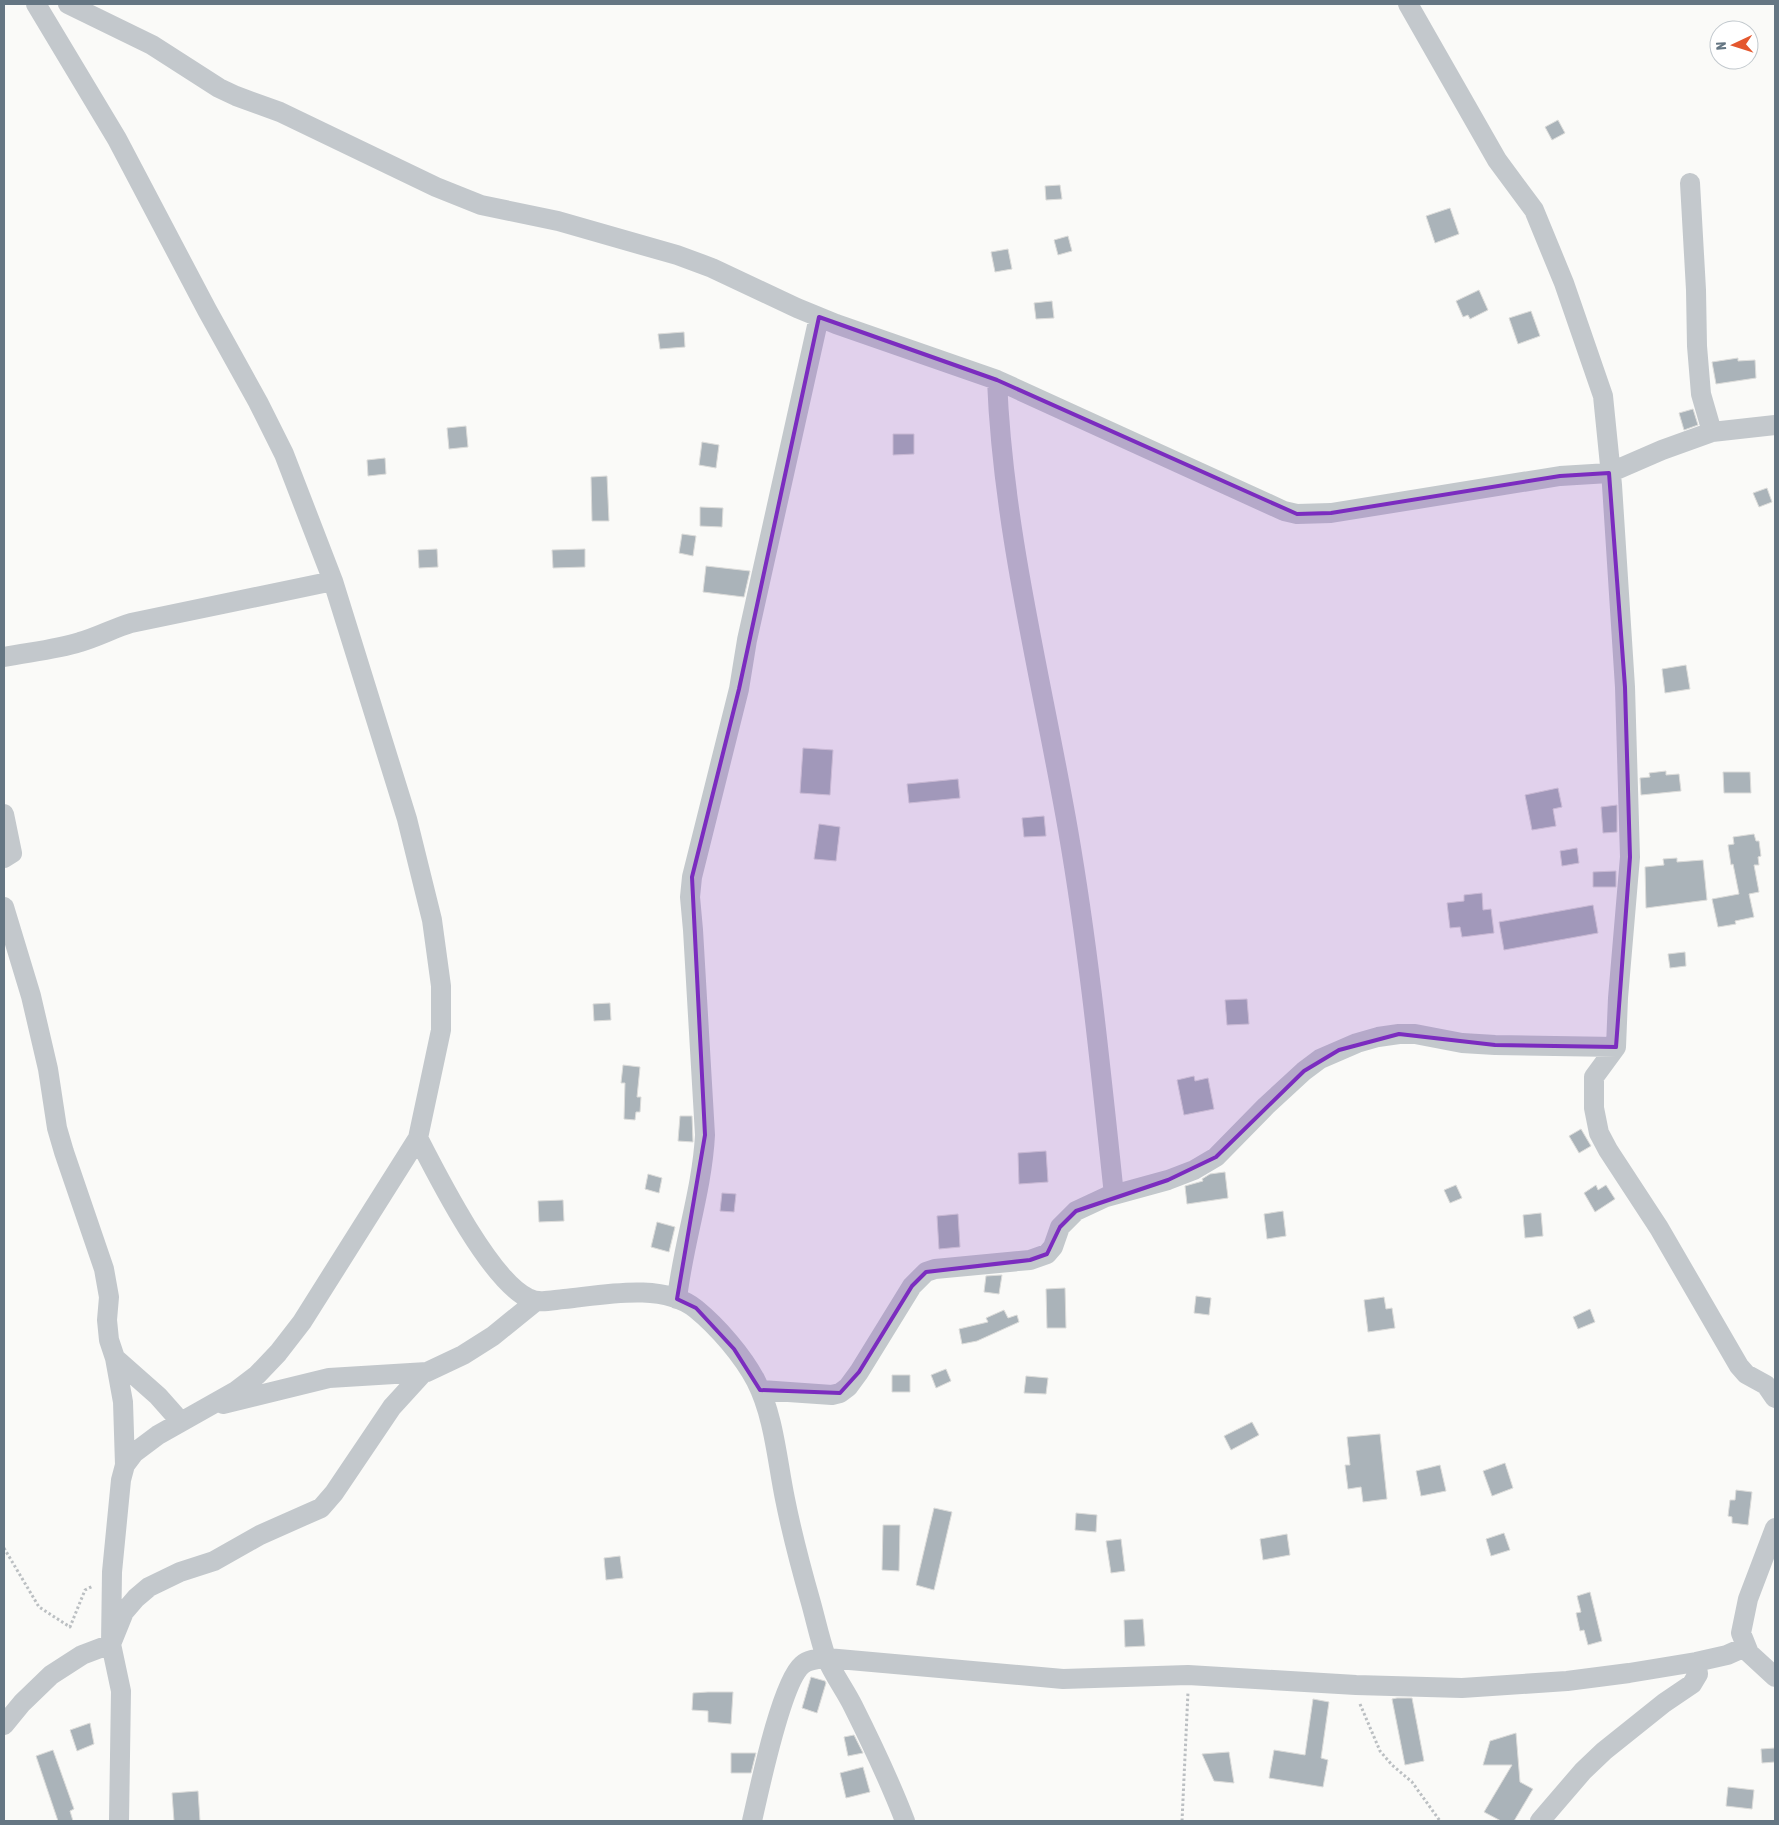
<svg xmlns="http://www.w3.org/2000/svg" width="1779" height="1825" font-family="'Asap Condensed',sans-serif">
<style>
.building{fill:#aab3b9;stroke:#dcdcda}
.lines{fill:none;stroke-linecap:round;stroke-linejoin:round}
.path{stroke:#bbbfc2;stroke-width:3;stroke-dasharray:2.5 2.5;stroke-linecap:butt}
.street{stroke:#c3c8cc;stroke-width:20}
.marked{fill:#7b2cbf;fill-opacity:0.2;stroke:#7b2cbf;stroke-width:4;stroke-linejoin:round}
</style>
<rect width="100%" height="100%" fill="#fafaf8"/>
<path class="building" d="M1558,120L1565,133L1552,140L1545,127Z
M1060,185L1062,199L1046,200L1045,186Z
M1450,208L1459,234L1435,243L1426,216Z
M1068,236L1072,251L1058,255L1054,240Z
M1008,249L1012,269L995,272L991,252Z
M1479,290L1488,310L1470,319L1468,315L1463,317L1456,301Z
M1052,301L1054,318L1036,319L1034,303Z
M1531,311L1540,336L1518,344L1509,318Z
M684,332L685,347L660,349L658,334Z
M1738,358V361L1755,360L1756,378L1716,384L1712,362Z
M1693,409L1698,425L1684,430L1679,413Z
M466,426L468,447L449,449L447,428Z
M893,434H914V454L893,455Z
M702,442L719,445L716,468L699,465Z
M385,458L386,474L368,476L367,460Z
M607,476L609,521H592L591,477Z
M1767,488L1772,502L1759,507L1753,493Z
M700,507L723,508L722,527L700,526Z
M682,534L696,536L693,556L679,553Z
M437,549L438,567L419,568L418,550Z
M585,549V567L553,568L552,550Z
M706,566L750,571L744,597L703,592Z
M1686,665L1690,689L1665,693L1662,669Z
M803,748L833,750L830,795L800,793Z
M1666,771V775L1679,774L1681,791L1641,795L1640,778L1650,777L1649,773Z
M1723,772H1750L1751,793H1724Z
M958,779L960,798L909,803L907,784Z
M1558,788L1562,807L1553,809L1556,826L1532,830L1525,795Z
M1617,805V832L1603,833L1601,807Z
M1044,816L1046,836L1024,837L1022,818Z
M819,824L840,827L836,861L814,859Z
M1754,834L1756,841H1759L1761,856L1758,857L1759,865H1754L1759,892L1749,894L1754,917L1735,921L1736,924L1718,927L1712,899L1739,894L1733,864L1731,865L1728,845L1734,844L1733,837Z
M1577,848L1579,863L1562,866L1560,851Z
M1677,858V862L1703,860L1707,900L1646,908L1645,867L1664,865L1663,859Z
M1616,871V887H1593V872Z
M1482,893L1483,910L1491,909L1494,933L1462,937L1460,927L1450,928L1447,903L1464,901V895Z
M1593,905L1598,933L1504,950L1499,922Z
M1685,952L1686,966L1670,968L1668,954Z
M1247,999L1249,1024L1227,1025L1225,1000Z
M610,1003L611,1020L594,1021L593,1004Z
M623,1065L640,1067L637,1097H641L640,1112H636L635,1120L624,1119L625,1083H621Z
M1194,1076L1195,1081L1208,1078L1214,1109L1184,1115L1177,1080Z
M680,1116H692L693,1142L678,1141Z
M1581,1129L1591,1146L1579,1153L1569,1136Z
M1046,1151L1048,1182L1019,1184L1018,1153Z
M1225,1172L1228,1198L1187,1204L1185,1186L1203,1181L1202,1179L1210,1174Z
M648,1174L662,1178L659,1193L645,1189Z
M1456,1185L1462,1198L1450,1203L1444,1190Z
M1596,1185L1598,1190L1606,1185L1615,1199L1595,1212L1584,1193Z
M722,1193L736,1194L734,1212L720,1211Z
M563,1200L564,1221L539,1222L538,1201Z
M1283,1211L1286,1236L1267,1239L1264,1214Z
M1541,1213L1543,1236L1525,1238L1523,1215Z
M958,1214L960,1247L939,1249L937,1216Z
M657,1222L675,1227L669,1252L651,1247Z
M1002,1275L999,1294L984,1292L986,1276Z
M1065,1288L1066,1328H1047L1046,1289Z
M1196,1296L1211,1298L1209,1315L1194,1313Z
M1384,1297L1386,1309L1392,1308L1395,1328L1368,1332L1364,1300Z
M1590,1309L1595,1322L1578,1329L1573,1317Z
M1004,1310L1008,1318L1017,1315L1019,1322L977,1341L962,1344L959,1329L988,1322L986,1318Z
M946,1369L951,1381L936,1388L931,1375Z
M892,1375H910V1392H892Z
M1026,1376L1048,1378L1046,1394L1024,1393Z
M1252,1422L1259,1435L1231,1450L1224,1436Z
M1380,1434L1387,1499L1363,1502L1361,1487L1348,1489L1345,1465H1350L1347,1437Z
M1505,1463L1513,1488L1492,1496L1483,1471Z
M1440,1465L1446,1491L1421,1496L1416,1471Z
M1736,1490L1752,1492L1748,1525L1732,1523V1517L1728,1516L1730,1500H1735Z
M934,1508L952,1512L934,1590L916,1585Z
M1076,1513L1097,1515L1096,1532L1075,1530Z
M883,1525H900L899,1571L882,1570Z
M1504,1533L1510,1550L1491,1556L1486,1539Z
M1287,1534L1290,1555L1263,1560L1260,1539Z
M1121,1539L1125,1571L1111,1573L1106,1541Z
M620,1556L623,1578L606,1580L604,1558Z
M1590,1592L1602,1641L1588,1645L1584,1630L1580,1631L1576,1613L1581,1612L1577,1596Z
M1143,1619L1145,1646L1125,1647L1124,1620Z
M811,1677L825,1681L826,1683L817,1713L802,1708Z
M708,1692H733L731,1724L708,1722V1711L692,1710L693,1693Z
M1397,1698H1412L1424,1761L1405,1765L1392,1699Z
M1313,1699L1329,1702L1321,1758L1328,1760L1323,1787L1269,1778L1274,1750L1305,1755Z
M90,1723L94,1744L77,1751L70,1730Z
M1516,1733L1520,1782L1533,1789L1514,1821H1501L1484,1812L1512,1765H1483L1490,1741Z
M854,1735L863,1753L848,1756L844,1737Z
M1775,1748V1762L1762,1763L1761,1749Z
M53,1750L74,1809L70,1811L73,1821H58L36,1756Z
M1229,1752L1234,1783L1214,1781L1202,1754Z
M731,1753H756L751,1773H731Z
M863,1767L870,1792L846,1798L840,1773Z
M1728,1787L1754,1790L1752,1809L1726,1806Z
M198,1791L200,1821H174L172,1793Z"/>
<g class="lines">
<path class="path" d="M4,1548L39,1607L70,1627L85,1590L93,1586
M1360,1704L1380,1751L1392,1765L1412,1782L1440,1821
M1182,1821L1188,1692"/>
<path class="street" d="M36,4L117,139L207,310L258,402L284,454L333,581L407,819L432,920L441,986V1030L418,1138C438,1177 490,1280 528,1298C539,1304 552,1300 564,1299C603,1295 663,1282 696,1309C718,1327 743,1356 756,1381C774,1416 777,1460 785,1499C792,1534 801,1568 811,1603C816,1621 820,1640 826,1657C833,1674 845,1690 853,1706C872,1744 890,1782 905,1821
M68,4L152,45L219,88L236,96L280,112L436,187L481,205L558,221L677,255L712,268L797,308L836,324L997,380L1284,511L1297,514L1331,513L1560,476L1609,473L1662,450L1712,432L1775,425
M1408,4L1497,160L1534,210L1564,283L1603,396L1612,485L1625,687L1630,857L1618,998L1616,1047L1594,1077V1108L1599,1133L1608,1150L1659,1228L1739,1366L1746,1374L1766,1385L1775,1398
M1690,183L1696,290L1697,346L1701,394L1712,432
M997,380C1003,532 1042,680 1068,830C1089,951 1101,1073 1114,1195
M4,657C29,652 55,650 80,642C98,637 114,628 131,623L333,581
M4,814L12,853L4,858
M4,907L31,996L48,1069L57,1128L64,1152L104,1269L109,1297L107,1320L109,1340L115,1358L158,1396L181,1422
M677,1299C683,1244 702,1191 705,1135L693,930L690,897L692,877L739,689L747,640L819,317
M115,1358L123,1402L125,1465
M760,1390L832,1395L840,1393L848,1387L859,1372L912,1286L926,1272L935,1269L1030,1260L1047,1254L1053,1247L1060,1227L1076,1211L1106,1197L1168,1180L1194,1170L1216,1157L1266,1106L1304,1071L1320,1059L1357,1043L1378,1037L1399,1034H1415L1462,1043L1495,1045L1616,1047
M223,1404L329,1378L427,1372L463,1355L493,1336L535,1302
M1775,1528L1748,1599L1741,1633L1749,1653L1775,1677
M4,1725L22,1703L51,1675L82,1655L111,1644L124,1612L136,1598L149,1587L180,1572L214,1561L260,1535L321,1508L334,1493L392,1407L423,1373
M119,1821L121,1691L111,1644L112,1572L121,1480L125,1465L134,1453L158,1435L236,1391L257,1375L278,1353L302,1322L418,1138
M752,1821C759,1791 781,1683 802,1665C809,1659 817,1659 827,1658L1063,1679L1188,1675L1356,1685L1462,1688L1567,1681L1629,1673L1696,1662L1727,1655L1745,1647
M1540,1821L1583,1771L1604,1751L1664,1703L1692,1684L1698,1674L1696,1662"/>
</g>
<path class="marked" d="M819,317L997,380L1297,514L1331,513L1560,476L1609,473L1625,687L1630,857L1616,1047L1495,1045L1399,1034L1339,1050L1304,1071L1216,1157L1168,1180L1076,1211L1060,1227L1047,1254L1030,1260L926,1272L912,1286L859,1372L840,1393L760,1390L734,1349L696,1308L677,1299L705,1135L692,877L739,689Z"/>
<rect width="1779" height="1825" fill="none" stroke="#657683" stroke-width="10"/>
<g transform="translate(1734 45) rotate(266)"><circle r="24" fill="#ffffff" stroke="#c1c8cd"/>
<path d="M0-4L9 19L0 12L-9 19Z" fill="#e4572e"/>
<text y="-8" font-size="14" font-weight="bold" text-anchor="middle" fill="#657683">N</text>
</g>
</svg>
